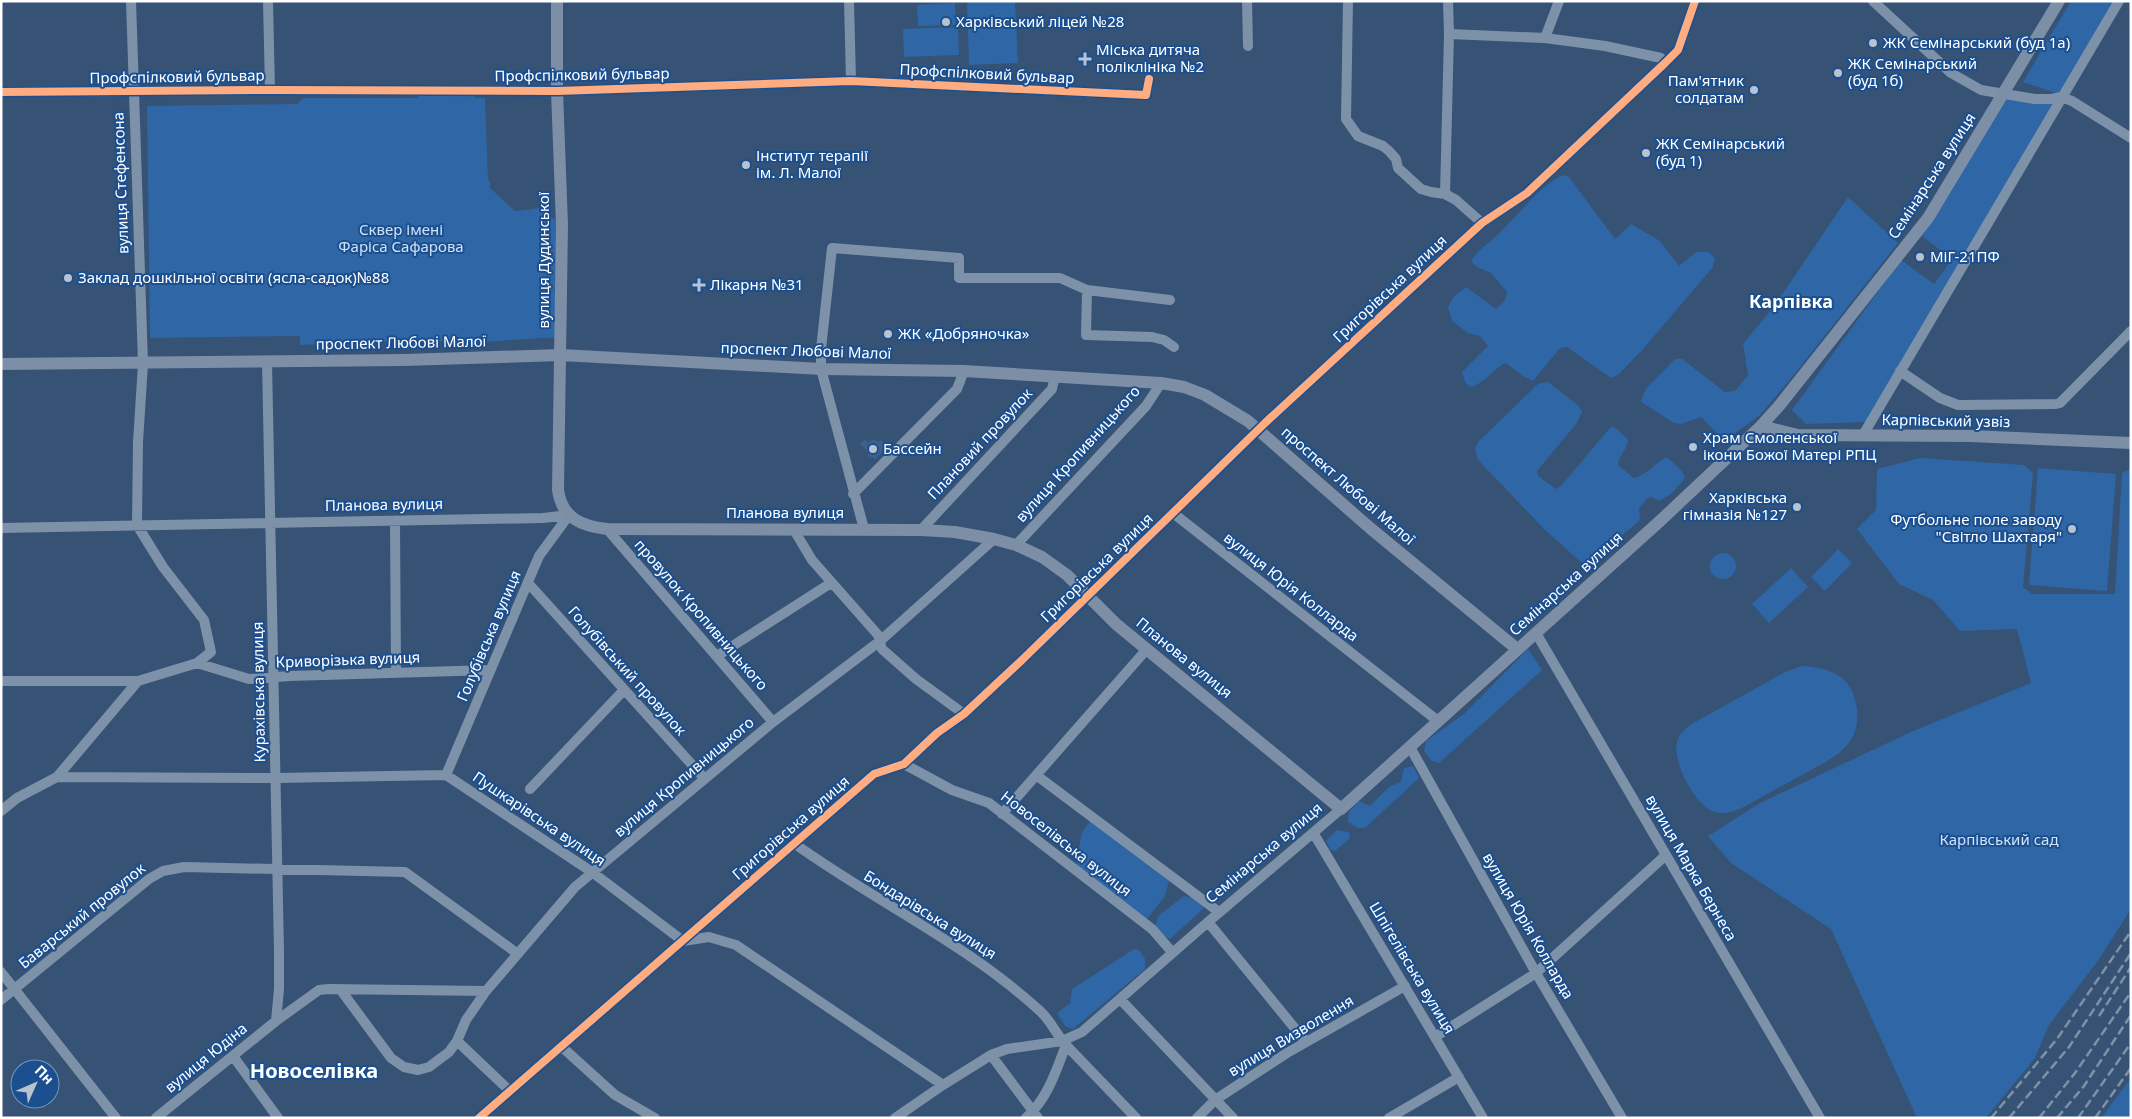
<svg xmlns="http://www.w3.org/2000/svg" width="2132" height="1119" font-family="'Noto Sans',sans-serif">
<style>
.green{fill:#2f66a5}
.water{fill:#3b618d}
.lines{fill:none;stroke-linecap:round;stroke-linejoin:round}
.minor{stroke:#7d92a8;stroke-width:10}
.major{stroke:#7d8ea7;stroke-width:12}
.rail{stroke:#7e92a7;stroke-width:2.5;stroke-dasharray:9 4;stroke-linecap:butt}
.cycleway-casing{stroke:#1b4f8f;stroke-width:11}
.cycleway{stroke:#ffac80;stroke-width:8}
.poi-dot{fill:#b9c2ce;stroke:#1b4f8f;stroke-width:2}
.labels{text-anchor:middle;stroke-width:4;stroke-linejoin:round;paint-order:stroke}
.poi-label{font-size:15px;fill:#fff;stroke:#1b4f8f;text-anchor:start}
.street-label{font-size:15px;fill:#fff;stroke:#1b4f8f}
.park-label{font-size:15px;fill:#cfe3fa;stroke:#1b4f8f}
.quarter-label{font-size:18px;font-weight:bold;fill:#fff;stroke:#1b4f8f}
.district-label{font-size:20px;font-weight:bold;fill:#fff;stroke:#1b4f8f}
</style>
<rect width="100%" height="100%" fill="#365274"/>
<path class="green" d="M967,1H1015L1018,63L969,65Z
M2071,1H2115L2059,94L2023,82Z
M955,3L956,25L918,26L917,5Z
M958,27L959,55L904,57L903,29Z
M419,95H474L475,98H485L488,179L491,185L489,187L515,211L539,208L562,225L560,337L480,342L403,341L300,345V336L150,338L147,106L297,104L303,98H418Z
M2007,99L2055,104L1866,422L1806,424L1792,410L1901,260L1934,284L1952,259L1922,236Z
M1563,175L1569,177L1615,239L1631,224L1660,241L1679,266L1696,252H1709L1715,259L1713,267L1644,348L1619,374L1611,378L1567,347L1560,348L1533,381L1523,376L1506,363C1493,368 1484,385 1470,387L1465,382L1462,372L1488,346L1480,336L1468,333L1452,321L1448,307L1454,296L1466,287L1496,309L1505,300L1507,292L1491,273L1477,267L1471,261C1477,251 1485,246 1493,239C1515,220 1537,187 1563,175Z
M1848,197L1898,243L1789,381L1760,415L1731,436H1720L1701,417L1681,424L1674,423L1641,402L1645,390L1675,359H1682L1725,392L1735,391L1748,375L1743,344L1775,305Z
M1548,382L1579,406L1582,412L1577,423L1537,471L1538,476L1556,489L1561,486L1609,429L1613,426L1628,439C1628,449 1619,455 1618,465L1634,478C1651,473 1652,464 1667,457L1682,471L1685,478L1671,494L1659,501L1652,497L1648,498L1639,508L1640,520L1592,561L1583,564L1544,529L1478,460L1475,449L1478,442L1538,384Z
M1920,458L2024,465L2033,473L2023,587L2032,594H2115L2122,473L2131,469V909L2097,962L2049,1025L2035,1058L1986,1118H1917L1831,929L1731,863L1708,836L1760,803L1913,731L2031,683L2017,629L1960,631L1933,600L1899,584L1857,529L1876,510L1877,469Z
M2038,468L2116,474L2107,591L2029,585Z
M1838,549L1852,563L1825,591L1811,577Z
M1710 566a13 13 0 1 1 26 0a13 13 0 1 1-26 0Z
M1791,568L1808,587L1769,623L1752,604Z
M1528,649L1542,670L1439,763L1432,761L1424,751L1426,741L1465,713Z
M1802,666C1821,667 1845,672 1853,693C1859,710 1860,729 1848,744C1837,758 1819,765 1804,774C1782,786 1761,797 1740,809C1730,813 1720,815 1710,810C1693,800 1670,759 1678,739C1680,733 1686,729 1690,725L1785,672Z
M1413,766L1419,778L1365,828H1358L1348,822L1349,812L1359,801L1370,806L1390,786L1401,782L1404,768Z
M1091,820L1169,881L1165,896L1146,920L1076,865L1082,832Z
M1337,830L1349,832L1350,838L1335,851L1330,849L1326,841Z
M1184,896L1195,898L1204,908L1170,939L1162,935L1155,927L1158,916Z
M1134,949L1139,950L1145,959V969L1073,1029L1065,1026L1057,1013L1070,1003L1072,989Z
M2131,1078V1118H2101Z"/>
<path class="water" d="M866,439L867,443L874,439L878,442L881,440L884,443L881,454L875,459L868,456V452L860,444Z"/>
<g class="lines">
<path class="minor" d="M131,1L143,364L138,442L137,525L163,567L204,620L211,652L197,663
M268,1L270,90
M849,1L851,81
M1247,1L1248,46
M1348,1L1346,119L1358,136L1383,146L1389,151L1396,159L1398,168L1421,189L1431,192L1445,194L1456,200L1482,223
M1873,1L1951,73L1981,90L2035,99H2051L2061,97L2072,101L2131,138
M1449,34L1545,38L1605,46L1661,58L1665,63
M1545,38L1559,1
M1,92L270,90L557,91L851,81L1146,95L1149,79
M1445,194L1449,34L1448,1
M1087,290L1086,335L1152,337L1164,340L1174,347
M267,362L279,951V989L276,1021
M1900,371L1940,398L1958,405L2056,404L2060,403L2131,331
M1863,435L2119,1
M853,494L957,389L964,371
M1173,513L1438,721
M395,521L396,673
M1,528L543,518L569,515
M607,529L773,722
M864,529L821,369V349L832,248L959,258V278H1060L1087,290L1170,300
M794,530L812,560L878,635L882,649L916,679L964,714
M921,530L1052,389L1055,376
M1016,545L1146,406L1161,383
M529,584L704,778
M1536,633L1820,1118
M717,656L831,583
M1,681H138L197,663L249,679L290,676L490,670
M1410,747L1536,973L1622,1118
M904,764L952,790L989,803L1152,929L1172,952
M446,775L539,556L569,515
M1036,775L1219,912
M57,777L276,778L446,775L592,872L683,941L709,937L736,945L943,1085
M530,789L624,690
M1,811L17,798L57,777L138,681
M1002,814L1147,649
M1314,834L1483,1118
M795,844C876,902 967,944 1040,1011C1051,1021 1056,1034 1066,1045C1056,1071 1048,1098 1026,1118
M1208,922L1306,1042
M1,972L116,1118
M340,989L391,1058L404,1067L418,1070L429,1067L449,1052L457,1041L466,1020L486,991
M1120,999L1233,1118
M1,1000L149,879L163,871L184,867L405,872L518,954
M1435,1037L1536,973L1666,855
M457,1041L510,1091
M1066,1045L1136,1118
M562,1047L615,1095L655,1118
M991,1055L1038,1118
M233,1056L278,1118
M156,1118L276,1021L319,990L329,989L486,991L575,887L773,722L880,641L994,539
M479,1118L874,774L904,764L937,733L964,714L1022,660L1265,423L1482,223L1527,193L1665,63L1678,50L1695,1
M895,1118L943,1085L991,1055L1007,1049L1062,1041L1082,1032L1208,922L1341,809
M1197,1118L1215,1100L1287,1053L1405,986
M1389,1118L1459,1077"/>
<path class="major" d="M557,1V91L562,225L558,490C562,518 581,526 607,529L921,530L955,532L994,539L1016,545L1042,557L1067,575L1116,624L1341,809L1660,521L1761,426L1779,406L1928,218L2059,1
M1,364L404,360L561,355L821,369L964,371L1161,383L1184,387L1205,395L1248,421L1370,528L1517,649
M1761,426L1798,435L1970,436L2131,443"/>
<path class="rail" d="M2099,1016L2131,967
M1991,1118L2057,1039L2131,931
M2009,1118L2069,1047L2131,953
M2039,1118L2075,1073L2131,992
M2057,1118L2084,1086L2131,1015
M2078,1118L2131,1043
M2095,1118L2131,1068"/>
<defs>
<path id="cycleway" d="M1,92L270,90L557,91L851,81L1146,95L1149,79
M479,1118L874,774L904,764L937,733L964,714L1022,660L1265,423L1482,223L1527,193L1665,63L1678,50L1695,1"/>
</defs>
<use href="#cycleway" class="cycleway-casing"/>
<use href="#cycleway" class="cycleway"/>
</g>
<g class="poi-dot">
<circle cx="946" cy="22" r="5"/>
<circle cx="1873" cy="43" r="5"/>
<path d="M1082.5 51.5h5v5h5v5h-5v5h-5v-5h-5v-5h5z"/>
<circle cx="1838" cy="73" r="5"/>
<circle cx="1754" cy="90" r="5"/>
<circle cx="1646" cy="153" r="5"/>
<circle cx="746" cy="165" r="5"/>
<circle cx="1920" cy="257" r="5"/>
<circle cx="68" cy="278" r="5"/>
<path d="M696.5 277.5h5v5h5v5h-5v5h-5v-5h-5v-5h5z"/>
<circle cx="888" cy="334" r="5"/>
<circle cx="1693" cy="447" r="5"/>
<circle cx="873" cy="449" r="5"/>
<circle cx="1797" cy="507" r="5"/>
<circle cx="2072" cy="529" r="5"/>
</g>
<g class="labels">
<g class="poi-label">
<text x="956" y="27">Харківський ліцей №28</text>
<text x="1883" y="48">ЖК Семінарський (буд 1а)</text>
<text x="1096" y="55">Міська дитяча<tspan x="1096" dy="17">поліклініка №2</tspan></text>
<text x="1848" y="69">ЖК Семінарський<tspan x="1848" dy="17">(буд 1б)</tspan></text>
<text x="1744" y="86" text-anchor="end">Пам'ятник<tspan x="1744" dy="17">солдатам</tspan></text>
<text x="1656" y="149">ЖК Семінарський<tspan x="1656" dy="17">(буд 1)</tspan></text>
<text x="756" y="161">Інститут терапії<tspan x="756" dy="17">ім. Л. Малої</tspan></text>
<text x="1930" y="262">МіГ-21ПФ</text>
<text x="78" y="283">Заклад дошкільної освіти (ясла-садок)№88</text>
<text x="710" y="290">Лікарня №31</text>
<text x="898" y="339">ЖК «Добряночка»</text>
<text x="1703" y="443">Храм Смоленської<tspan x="1703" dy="17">ікони Божої Матері РПЦ</tspan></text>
<text x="883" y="454">Бассейн</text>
<text x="1787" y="503" text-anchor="end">Харківська<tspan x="1787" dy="17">гімназія №127</tspan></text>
<text x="2062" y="525" text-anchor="end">Футбольне поле заводу<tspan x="2062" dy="17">"Світло Шахтаря"</tspan></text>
</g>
<g class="street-label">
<text transform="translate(987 74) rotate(3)" y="5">Профспілковий бульвар</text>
<text transform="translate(582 75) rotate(-1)" y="5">Профспілковий бульвар</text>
<text transform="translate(177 77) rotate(-1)" y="5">Профспілковий бульвар</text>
<text transform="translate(1932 176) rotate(-57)" y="5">Семінарська вулиця</text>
<text transform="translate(121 183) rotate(-92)" y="5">вулиця Стефенсона</text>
<text transform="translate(544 260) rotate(-90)" y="5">вулиця Дудинської</text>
<text transform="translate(1390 289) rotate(-43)" y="5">Григорівська вулиця</text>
<text transform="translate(401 343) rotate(-1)" y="5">проспект Любові Малої</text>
<text transform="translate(806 351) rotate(2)" y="5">проспект Любові Малої</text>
<text transform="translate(1946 421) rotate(1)" y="5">Карпівський узвіз</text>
<text transform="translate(980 444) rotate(-47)" y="5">Плановий провулок</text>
<text transform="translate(1078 454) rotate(-48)" y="5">вулиця Кропивницького</text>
<text transform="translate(1348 486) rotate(41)" y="5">проспект Любові Малої</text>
<text transform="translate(384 505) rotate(-1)" y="5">Планова вулиця</text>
<text x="785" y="518">Планова вулиця</text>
<text transform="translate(1097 568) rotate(-44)" y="5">Григорівська вулиця</text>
<text transform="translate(1566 584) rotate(-42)" y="5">Семінарська вулиця</text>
<text transform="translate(1291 587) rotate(38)" y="5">вулиця Юрія Колларда</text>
<text transform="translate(701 615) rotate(49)" y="5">провулок Кропивницького</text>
<text transform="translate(489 636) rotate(-67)" y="5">Голубівська вулиця</text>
<text transform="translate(1184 658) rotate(39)" y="5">Планова вулиця</text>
<text transform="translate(348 660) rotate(-2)" y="5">Криворізька вулиця</text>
<text transform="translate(627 671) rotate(48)" y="5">Голубівський провулок</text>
<text transform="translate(259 692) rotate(-91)" y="5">Курахівська вулиця</text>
<text transform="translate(684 777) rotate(-40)" y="5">вулиця Кропивницького</text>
<text transform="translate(539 819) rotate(34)" y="5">Пушкарівська вулиця</text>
<text transform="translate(791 828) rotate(-41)" y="5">Григорівська вулиця</text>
<text transform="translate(1066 844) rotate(38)" y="5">Новоселівська вулиця</text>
<text transform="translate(1264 853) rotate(-40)" y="5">Семінарська вулиця</text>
<text transform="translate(1691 868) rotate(60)" y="5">вулиця Марка Бернеса</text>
<text transform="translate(930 915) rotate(32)" y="5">Бондарівська вулиця</text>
<text transform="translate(82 916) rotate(-39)" y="5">Баварський провулок</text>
<text transform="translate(1528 926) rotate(60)" y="5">вулиця Юрія Колларда</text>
<text transform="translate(1412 968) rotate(59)" y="5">Шпігелівська вулиця</text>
<text transform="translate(1291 1036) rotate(-31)" y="5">вулиця Визволення</text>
<text transform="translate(206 1058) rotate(-39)" y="5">вулиця Юдіна</text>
</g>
<g class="park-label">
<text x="401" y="235">Сквер імені<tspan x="401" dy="17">Фаріса Сафарова</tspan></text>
<text x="1999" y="845">Карпівський сад</text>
</g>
<g class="quarter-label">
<text x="1791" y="308">Карпівка</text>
</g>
<g class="district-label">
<text x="314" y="1078">Новоселівка</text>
</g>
</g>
<rect width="2132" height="1119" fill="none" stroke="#ffffff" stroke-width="5"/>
<g transform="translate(35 1084) rotate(45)"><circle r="24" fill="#1b4f8f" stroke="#7695bc"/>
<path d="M0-4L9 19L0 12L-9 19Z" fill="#b9c2ce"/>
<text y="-8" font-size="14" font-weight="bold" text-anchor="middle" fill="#ffffff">Пн</text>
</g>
</svg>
